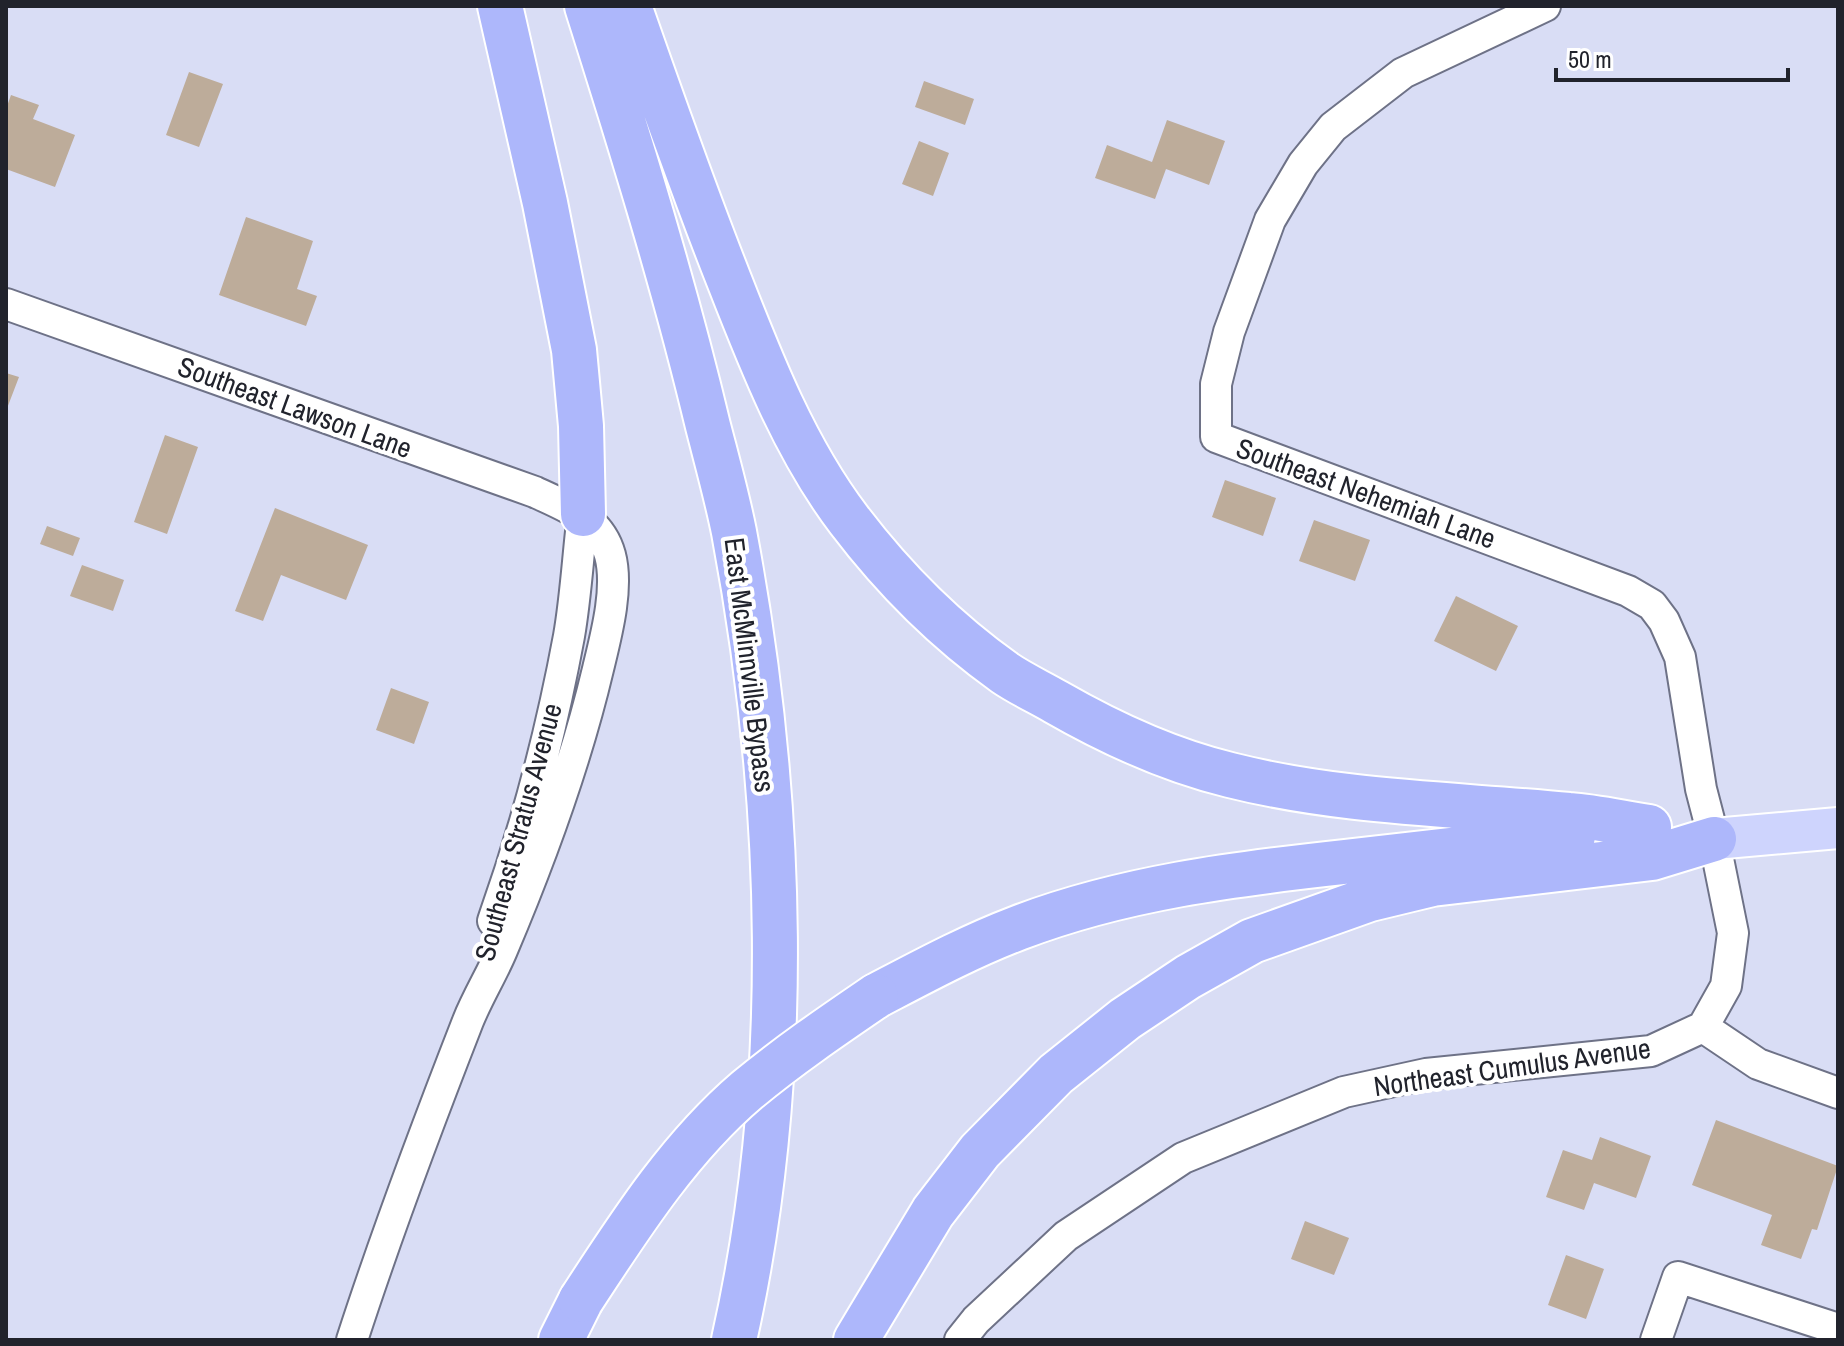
<svg xmlns="http://www.w3.org/2000/svg" width="1844" height="1346" font-family="'Archivo Narrow',sans-serif">
<style>
.building{fill:#bdac9a}
.lines{fill:none;stroke-linecap:round;stroke-linejoin:round}
.minor-casing{stroke:#6e7287;stroke-width:34}
.major-casing{stroke:#fff;stroke-width:44}
.highway-casing{stroke:#fff;stroke-width:48}
.minor{stroke:#fff;stroke-width:30}
.major{stroke:#ced4fd;stroke-width:40}
.highway{stroke:#adb7fb;stroke-width:44}
.highway-bridge-casing{stroke:#fff;stroke-width:48;stroke-linecap:butt}
.highway-bridge{stroke:#adb7fb;stroke-width:44}
.labels{text-anchor:middle;stroke-width:8;stroke-linejoin:round;paint-order:stroke}
.street-label{font-size:28px;fill:#21232c;stroke:#fff}
</style>
<rect width="100%" height="100%" fill="#d9ddf5"/>
<path class="building" d="M189,72L223,84L199,147L166,135Z
M924,81L974,99L965,125L915,107Z
M11,95L39,105L33,119L75,135L55,187L6,169V109Z
M1167,120L1225,141L1209,185L1166,169L1155,199L1095,178L1107,145L1152,162Z
M919,141L949,153L933,196L902,184Z
M246,217L313,241L297,289L317,296L306,326L219,295Z
M6,373L19,377L6,411Z
M165,435L198,447L167,534L134,522Z
M1225,480L1276,498L1263,536L1212,517Z
M275,508L368,545L346,600L281,575L263,621L235,611Z
M1314,520L1370,540L1355,581L1299,561Z
M47,526L80,538L73,556L40,544Z
M82,565L124,580L113,611L70,596Z
M1456,596L1518,626L1496,671L1434,641Z
M391,688L429,702L414,744L376,730Z
M1716,1120L1838,1166L1817,1230L1812,1229L1801,1259L1761,1245L1772,1215L1692,1185Z
M1600,1137L1651,1156L1636,1198L1594,1183L1584,1210L1546,1197L1563,1150L1592,1160Z
M1305,1221L1349,1238L1334,1275L1291,1259Z
M1566,1255L1604,1269L1586,1319L1548,1305Z"/>
<g class="lines">
<defs>
<path id="minor" d="M6,304L535,492C567,507 600,518 610,555C619,588 606,636 598,669C575,766 541,858 502,950C492,974 478,996 468,1021C427,1126 387,1232 352,1340
M493,921C526,828 551,733 569,636C576,596 578,554 583,514
M1703,1027L1758,1064L1838,1093
M960,1340L976,1320L1066,1236L1183,1158L1344,1092L1426,1074L1651,1051L1703,1027L1726,986L1733,933L1714,839L1701,789L1680,657L1664,621L1652,605L1628,591L1216,437V384L1229,332L1270,220L1303,164L1333,127L1403,73L1545,6
M1656,1340L1678,1277L1838,1329"/>
<path id="major" d="M1714,839L1838,828"/>
<path id="highway" d="M500,6L545,203L574,350L581,426L583,514
M587,6C631,145 674,284 708,426C717,461 727,497 734,532C784,797 793,1077 734,1340
M629,6C661,98 693,189 729,280C761,362 795,449 849,520C893,578 946,631 1005,673C1021,684 1039,692 1056,702C1110,733 1168,760 1230,775C1341,803 1455,804 1569,815C1596,817 1622,823 1649,827
M876,996C922,972 968,947 1018,928C1122,888 1234,874 1344,862C1421,853 1497,845 1573,836
M561,1340L581,1300
M856,1340L933,1212L980,1151L1056,1074L1125,1019L1188,977L1252,941L1370,899L1432,884L1652,858L1714,839"/>
</defs>
<use href="#minor" class="minor-casing"/>
<use href="#major" class="major-casing"/>
<use href="#highway" class="highway-casing"/>
<use href="#minor" class="minor"/>
<use href="#major" class="major"/>
<use href="#highway" class="highway"/>
<defs>
<path id="highway-bridge" d="M581,1300C630,1225 679,1148 747,1090C788,1056 832,1026 876,996"/>
</defs>
<use href="#highway-bridge" class="highway-bridge-casing"/>
<use href="#highway-bridge" class="highway-bridge"/>
</g>
<g class="labels">
<g class="street-label">
<text transform="translate(295 407) rotate(20)" y="10">Southeast Lawson Lane</text>
<text transform="translate(1366 493) rotate(20)" y="10">Southeast Nehemiah Lane</text>
<text transform="translate(750 665) rotate(83)" y="10">East McMinnville Bypass</text>
<text transform="translate(518 832) rotate(-75)" y="10">Southeast Stratus Avenue</text>
<text transform="translate(1512 1067) rotate(-8)" y="10">Northeast Cumulus Avenue</text>
</g>
</g>
<rect width="1844" height="1346" fill="none" stroke="#21232c" stroke-width="16"/>
<path d="M1556 68v12h232v-12" fill="none" stroke="#21232c" stroke-width="4"/>
<text x="1568" y="68" font-size="24" fill="#21232c" stroke="#ffffff" stroke-width="6" paint-order="stroke">50 m</text>
</svg>
